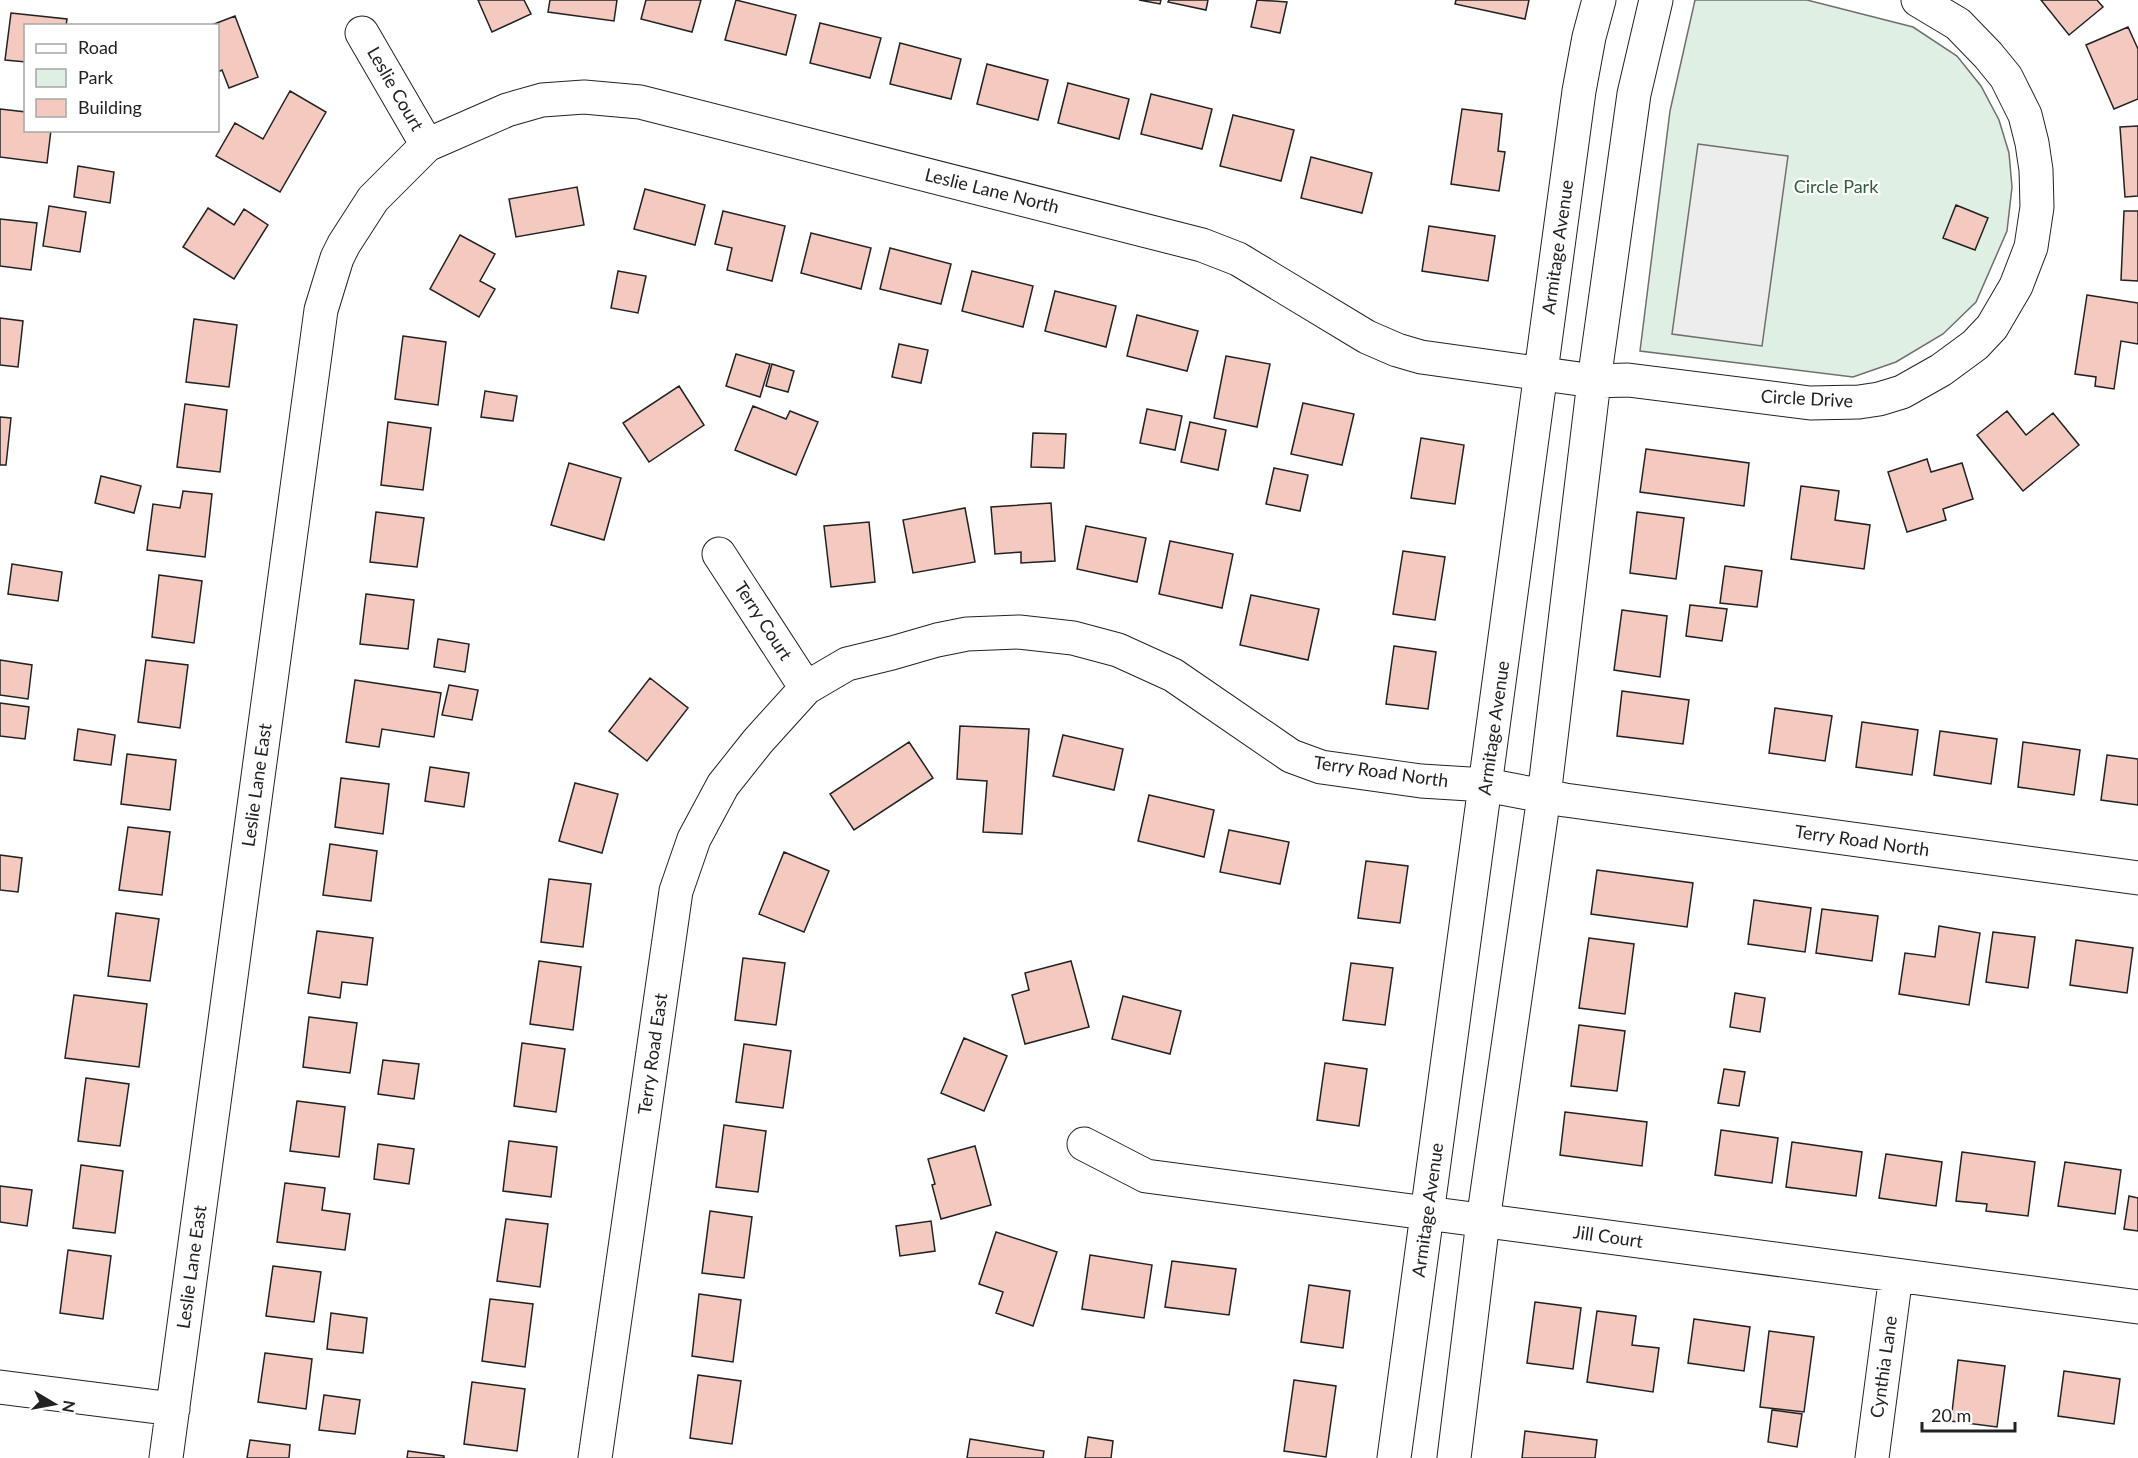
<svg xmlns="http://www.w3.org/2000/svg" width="2138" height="1458" font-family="Lato,sans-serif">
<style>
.green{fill:#e0efe3;stroke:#6f6f6f;stroke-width:1.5}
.parking{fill:#ededed;stroke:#6f6f6f;stroke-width:1.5}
.building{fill:#f3c9c0;stroke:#222;stroke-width:1.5}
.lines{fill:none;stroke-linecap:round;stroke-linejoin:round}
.minor-casing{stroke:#222;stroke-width:35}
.minor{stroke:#fff;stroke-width:33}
.labels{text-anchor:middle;stroke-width:4.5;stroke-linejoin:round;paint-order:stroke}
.street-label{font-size:18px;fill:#222;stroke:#fff}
.park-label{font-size:18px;fill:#2f5e38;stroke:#fff}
</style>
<rect width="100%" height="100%" fill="#fff"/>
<path class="green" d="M1695,0H1807L1913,27L1957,56L1981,86L1999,120L2009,153L2012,187L2007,231L1976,302L1943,334L1896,362L1853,377L1640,351L1670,111Z"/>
<path class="parking" d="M1698,144L1788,156L1762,346L1672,334Z"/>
<path class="building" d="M478,0H524L531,14L492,32Z
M550,0H617L614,21L548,12Z
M646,0H701L692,32L641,19Z
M736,0L796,15L786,55L725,40Z
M1139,0H1161L1160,4Z
M1169,0H1208L1206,10L1168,2Z
M1257,0L1287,2L1280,33L1251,27Z
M1456,0H1529L1525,19L1455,4Z
M2041,0H2097L2103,7L2069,35Z
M11,13L67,19L66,26H26V62L5,60Z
M235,16L258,77L229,88L222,70L218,72V26H209Z
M820,23L881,38L870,78L810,63Z
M2128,27L2138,49V99L2114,109L2086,45Z
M900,43L961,59L951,99L890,84Z
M987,64L1048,80L1038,120L977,104Z
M1068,83L1129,99L1119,139L1058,123Z
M290,91L326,112L280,192L216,156L235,123L263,139Z
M1151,94L1212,109L1202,149L1141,134Z
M0,109L26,112V130H51L47,163L0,157Z
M1462,109L1502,114L1498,151L1505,152L1499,191L1451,184Z
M1233,115L1294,130L1281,181L1220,166Z
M2138,126V196L2125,197L2120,127Z
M1311,157L1372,173L1362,213L1301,198Z
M78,166L114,172L110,203L74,197Z
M577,187L584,225L516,237L509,199Z
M645,189L705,205L695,245L634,229Z
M1956,205L1988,218L1975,250L1943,238Z
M49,206L86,212L80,252L43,246Z
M208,208L234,225L244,209L268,225L234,279L183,247Z
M723,211L785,226L772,281L727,270L732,248L715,244Z
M2124,211H2138V281L2121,280Z
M0,219L37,223L31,270L0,266Z
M1429,226L1495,236L1488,281L1422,271Z
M811,233L871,248L861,289L801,273Z
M460,235L495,254L480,281L495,289L479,317L430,289Z
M890,248L951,264L941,304L880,289Z
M618,271L646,276L638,313L611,308Z
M972,271L1033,286L1023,327L962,311Z
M1055,291L1116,306L1106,347L1045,331Z
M2087,295L2138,303V344L2121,341L2114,389L2095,386L2096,377L2075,374Z
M1137,315L1198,331L1187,371L1127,356Z
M0,318L23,321L18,367L0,365Z
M194,319L237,325L229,387L186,382Z
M403,336L446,342L438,405L395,399Z
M899,344L928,350L921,383L892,377Z
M736,354L770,364L760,397L726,386Z
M1226,356L1270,364L1257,427L1214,418Z
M772,364L794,371L788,392L766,386Z
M679,386L704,425L649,462L623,423Z
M485,391L517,396L513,421L481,417Z
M1303,403L1354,414L1342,465L1291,454Z
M185,404L227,410L220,472L177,467Z
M753,406L786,419L790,411L818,422L796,475L735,450Z
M1147,409L1182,416L1175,450L1140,443Z
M2007,411L2026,435L2053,413L2079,445L2023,491L1977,435Z
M0,417L11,418L6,465H0Z
M388,422L431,428L423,490L381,485Z
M1190,422L1226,430L1218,470L1181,462Z
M1033,433L1066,434L1064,468L1031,467Z
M1421,438L1464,445L1455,504L1411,498Z
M1646,449L1749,463L1744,506L1640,492Z
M1927,459L1931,472L1962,463L1973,499L1943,509L1946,520L1907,532L1888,472Z
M569,463L621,478L604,540L551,525Z
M1274,468L1308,475L1300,511L1266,504Z
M101,476L141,486L134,513L95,503Z
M1801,486L1839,491L1835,520L1870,525L1864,569L1791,559Z
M183,491L212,494L205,557L147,550L153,504L180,508Z
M1051,503L1055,561L1021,563V552L995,554L991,507Z
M965,508L975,562L913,573L903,520Z
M376,512L424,518L417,567L370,562Z
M1637,512L1684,518L1676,579L1630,573Z
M869,522L875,582L831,587L824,526Z
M1086,526L1146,538L1137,582L1077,569Z
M1170,541L1233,554L1222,608L1159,594Z
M1403,551L1445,557L1435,620L1393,614Z
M12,564L62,572L58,601L8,594Z
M1725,566L1762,571L1757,607L1720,603Z
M159,575L202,581L194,643L152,637Z
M366,594L414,600L408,649L360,644Z
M1251,595L1319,609L1308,660L1240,645Z
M1690,605L1727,609L1722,641L1686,636Z
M1622,610L1667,616L1660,677L1614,670Z
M438,639L469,644L465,672L434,667Z
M1394,646L1436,652L1428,709L1386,704Z
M0,660L32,665L28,699L0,695Z
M146,660L188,665L180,728L138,722Z
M650,678L688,708L647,761L609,731Z
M355,680L441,693L434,737L382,729L379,747L346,742Z
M449,685L478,690L472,720L442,715Z
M1622,691L1689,700L1683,744L1617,736Z
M0,703L29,707L25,739L0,736Z
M1775,708L1832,716L1825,761L1769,753Z
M1862,722L1918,730L1912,775L1856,767Z
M960,726L1029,729L1022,834L983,832L987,781L957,779Z
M78,729L115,735L111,765L74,760Z
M1940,731L1997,739L1991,784L1934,775Z
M1063,735L1123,749L1114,790L1053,776Z
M909,742L933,778L854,830L830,794Z
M2023,742L2080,750L2074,795L2018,787Z
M127,754L176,760L170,810L121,804Z
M2107,755L2138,759V805L2101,800Z
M430,767L469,773L464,807L425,801Z
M341,778L389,784L383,834L335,827Z
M575,783L618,794L602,853L559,841Z
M1149,795L1214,810L1204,857L1138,841Z
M128,827L170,832L162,895L119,890Z
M1229,830L1289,842L1280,884L1220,872Z
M330,844L377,851L371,901L323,895Z
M784,852L829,871L804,932L759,914Z
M0,855L22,858L18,892L0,890Z
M1366,861L1408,866L1400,923L1358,918Z
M1597,870L1693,883L1687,927L1591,914Z
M549,879L591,884L583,947L541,942Z
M1754,900L1811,908L1805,952L1748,944Z
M1822,909L1878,916L1872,961L1816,953Z
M116,913L159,919L150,981L108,976Z
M1939,926L1980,933L1969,1005L1899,994L1905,953L1935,957Z
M317,931L373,938L367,985L342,982L340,998L308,993Z
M1993,932L2035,937L2028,988L1986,982Z
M1589,938L1634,944L1625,1014L1579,1008Z
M2076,940L2133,948L2127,993L2070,985Z
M743,958L785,963L776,1025L735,1020Z
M539,961L581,967L573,1030L530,1024Z
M1071,961L1089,1027L1025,1044L1012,995L1029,990L1025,973Z
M1351,963L1393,968L1385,1025L1343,1020Z
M1735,993L1765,998L1760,1032L1730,1027Z
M74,995L147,1004L139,1067L65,1058Z
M1123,996L1181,1011L1170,1054L1112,1039Z
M309,1017L357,1023L350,1073L303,1067Z
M1579,1025L1625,1031L1617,1091L1571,1086Z
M964,1038L1007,1056L984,1111L941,1093Z
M522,1043L565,1049L556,1112L514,1106Z
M744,1044L791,1051L783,1108L736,1102Z
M383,1060L419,1064L414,1099L378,1094Z
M1325,1063L1367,1069L1359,1126L1317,1120Z
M1724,1069L1745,1072L1739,1106L1718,1103Z
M86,1078L129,1084L120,1146L78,1141Z
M297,1101L345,1107L339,1157L290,1151Z
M1565,1112L1647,1122L1642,1166L1560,1155Z
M724,1125L766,1131L758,1192L716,1187Z
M1721,1130L1778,1138L1772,1183L1715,1175Z
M509,1141L557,1147L551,1197L503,1191Z
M1792,1142L1862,1152L1856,1196L1786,1187Z
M378,1144L414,1149L409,1184L374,1179Z
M975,1146L991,1205L941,1219L932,1185L935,1184L928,1159Z
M1962,1152L2035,1162L2028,1216L1986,1211L1987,1204L1956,1201Z
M1886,1154L1942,1162L1936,1206L1879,1198Z
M2065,1162L2121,1170L2115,1214L2058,1206Z
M81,1165L123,1171L115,1233L73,1228Z
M285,1183L325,1188L322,1210L350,1214L345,1250L277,1242Z
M0,1186L32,1190L27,1226L0,1222Z
M2129,1196L2138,1198V1231L2124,1229Z
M710,1211L752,1217L744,1278L702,1273Z
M506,1219L548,1224L540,1287L497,1281Z
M931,1221L935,1251L900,1256L896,1226Z
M996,1232L1057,1252L1033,1326L996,1313L1003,1292L979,1284Z
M68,1250L111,1256L103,1319L60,1313Z
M1090,1255L1152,1265L1144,1318L1082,1309Z
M1172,1261L1236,1269L1229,1315L1165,1307Z
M273,1266L321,1272L314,1322L266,1316Z
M1309,1285L1350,1291L1343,1348L1301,1342Z
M699,1294L741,1300L733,1362L692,1356Z
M490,1299L533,1304L525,1367L482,1361Z
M1535,1302L1581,1308L1573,1369L1527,1363Z
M1597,1311L1636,1316L1632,1345L1659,1348L1653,1392L1587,1382Z
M331,1313L367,1318L363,1353L327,1349Z
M1694,1319L1750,1327L1744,1371L1688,1363Z
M1769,1331L1814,1337L1804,1412L1760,1407Z
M265,1353L312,1359L306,1409L258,1402Z
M1958,1360L2005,1366L1997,1427L1951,1421Z
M2064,1371L2120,1379L2114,1424L2058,1416Z
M698,1375L741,1381L732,1444L690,1438Z
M1294,1380L1336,1386L1326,1457L1284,1451Z
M472,1382L525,1389L517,1451L464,1444Z
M324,1395L360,1400L355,1434L319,1430Z
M1772,1410L1802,1414L1797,1447L1768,1442Z
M1525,1431L1597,1440L1595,1458H1522Z
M1088,1437L1113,1441L1111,1458H1085Z
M970,1439L1044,1451L1043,1458H967Z
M250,1440L290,1445L289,1458H247Z
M408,1451L444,1456V1458H407Z"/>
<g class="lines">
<defs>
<path id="minor" d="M362,33L427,145
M719,554L806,688
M1084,1144L1146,1176L2138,1307
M0,1387L173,1409
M166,1458L321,310L337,258L344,244L373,199L427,145L507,110L542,100L584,97L640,102L1202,245L1238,259L1367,337L1397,350L1421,357L1594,381L1628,380L1810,403L1859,402L1879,399L1902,392L1941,370L1975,345L1992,327L2016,286L2031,247L2037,207L2036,170L2032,143L2025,115L2006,77L1988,55L1958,24L1918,0
M595,1458L676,891L694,839L723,785L758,741L806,688L847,664L892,653L937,640L967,634L1019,632L1073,638L1118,650L1173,675L1291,756L1321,767L1421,781L1486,785L1565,800L2138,878
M1394,1458L1579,91L1589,37L1599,0
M1454,1458L1483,1221L1544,796L1594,381L1634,94L1656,0
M1872,1458L1896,1275"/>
</defs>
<use href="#minor" class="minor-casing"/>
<use href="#minor" class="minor"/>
</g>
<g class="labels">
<g class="street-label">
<text transform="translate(395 89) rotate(60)" y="6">Leslie Court</text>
<text transform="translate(992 191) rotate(14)" y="6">Leslie Lane North</text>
<text transform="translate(1558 247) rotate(-82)" y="6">Armitage Avenue</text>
<text transform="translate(1807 399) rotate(3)" y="6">Circle Drive</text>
<text transform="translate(763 621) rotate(57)" y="6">Terry Court</text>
<text transform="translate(1494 728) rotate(-82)" y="6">Armitage Avenue</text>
<text transform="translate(1381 772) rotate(8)" y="6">Terry Road North</text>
<text transform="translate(257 785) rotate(-82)" y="6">Leslie Lane East</text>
<text transform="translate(1862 841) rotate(8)" y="6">Terry Road North</text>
<text transform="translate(653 1054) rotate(-82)" y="6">Terry Road East</text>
<text transform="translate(1428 1210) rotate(-82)" y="6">Armitage Avenue</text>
<text transform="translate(1608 1237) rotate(8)" y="6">Jill Court</text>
<text transform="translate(192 1267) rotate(-82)" y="6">Leslie Lane East</text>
<text transform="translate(1884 1367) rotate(-82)" y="6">Cynthia Lane</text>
</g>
<g class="park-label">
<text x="1836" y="193">Circle Park</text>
</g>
</g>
<rect x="24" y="24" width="195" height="108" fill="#ffffff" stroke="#a7a7a7" stroke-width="1.5"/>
<rect x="36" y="44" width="30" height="9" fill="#ffffff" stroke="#a7a7a7" stroke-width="1.5"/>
<text x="78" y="54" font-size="18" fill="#222222">Road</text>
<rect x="36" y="69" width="30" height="18" fill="#e0efe3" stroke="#a7a7a7" stroke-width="1.5"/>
<text x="78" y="84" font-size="18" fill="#222222">Park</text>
<rect x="36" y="99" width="30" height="18" fill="#f3c9c0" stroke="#a7a7a7" stroke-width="1.5"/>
<text x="78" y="114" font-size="18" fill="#222222">Building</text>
<g transform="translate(54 1404) rotate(100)" stroke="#ffffff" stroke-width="4.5" paint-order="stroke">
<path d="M0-4.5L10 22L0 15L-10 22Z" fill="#222222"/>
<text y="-9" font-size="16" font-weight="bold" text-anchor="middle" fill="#222222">N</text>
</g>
<path d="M1922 1422v9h93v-9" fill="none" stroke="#222222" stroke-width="3"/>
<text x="1931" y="1422" font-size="18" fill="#222222" stroke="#ffffff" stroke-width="4.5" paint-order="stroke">20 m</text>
</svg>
